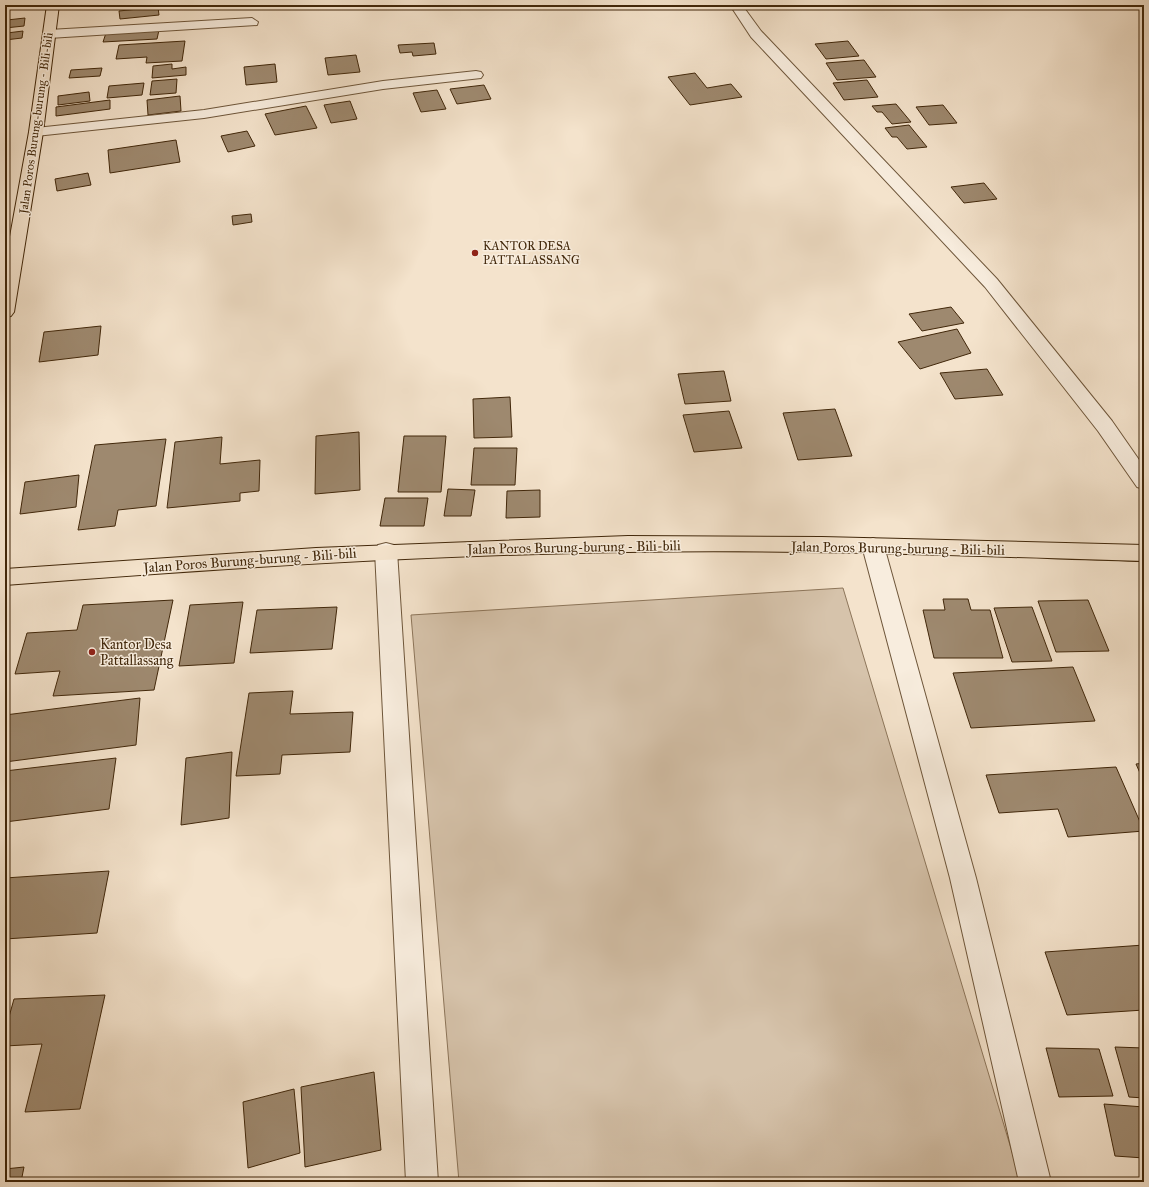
<svg xmlns="http://www.w3.org/2000/svg" width="1149" height="1187" font-family="'IM FELL Great Primer',serif">
<style>
.green{fill:#d6c3ab;stroke:#8c755a}
.building{fill:#9e896f;stroke:#41270a}
.lines{fill:none;stroke-linecap:round;stroke-linejoin:round}
.minor-casing{stroke:#6e563a;stroke-width:2}
.primary-casing{stroke:#41270a;stroke-width:2}
.minor{fill:#f8edde;fill-rule:evenodd}
.primary{fill:#f4e3cc;fill-rule:evenodd}
.poi-dot{fill:#8f2418;stroke:#f8edde;stroke-width:1.5}
.labels{text-anchor:middle;stroke-width:3;stroke-linejoin:round;paint-order:stroke}
.far-street-label{font-size:12px;fill:#41270a;stroke:#f8edde}
.far-poi-label{font-size:12px;fill:#41270a;stroke:#f8edde;text-anchor:start}
.street-label{font-size:14px;fill:#41270a;stroke:#f8edde}
.poi-label{font-size:14px;fill:#41270a;stroke:#f8edde;text-anchor:start}
</style>
<rect width="100%" height="100%" fill="#f4e3cc"/>
<filter id="stains"><feTurbulence type="fractalNoise" baseFrequency=".005" numOctaves="4"/><feColorMatrix values="0 0 0 0 .2 0 0 0 0 .09 0 0 0 0 .02 0 0 0 .5 -.17"/></filter>
<radialGradient id="worn" r=".72"><stop offset=".6" stop-color="#630" stop-opacity="0"/><stop offset="1" stop-color="#630" stop-opacity=".3"/></radialGradient>
<path class="green" d="M843,588L1021,1182H459L411,615Z"/>
<path class="building" d="M158,7L159,15L120,19L119,11Z
M5,12H8L7,20L25,18L24,26L5,28Z
M5,29H8L7,33L23,31L22,38L5,40Z
M159,30L157,39L103,42L106,33Z
M185,41L182,61L146,63L147,57L116,59L119,45Z
M848,41L859,56L826,59L815,44Z
M434,43L436,54L413,56L412,52L400,53L398,45Z
M356,55L360,72L328,75L325,58Z
M864,60L876,77L837,80L826,63Z
M172,64V69L186,67V75L152,78L153,66Z
M275,64L277,82L246,85L244,67Z
M102,68L100,76L69,78L71,70Z
M695,73L707,88L731,84L742,97L690,105L668,77Z
M177,79L176,93L150,95L152,81Z
M867,80L878,97L844,100L833,83Z
M144,83L142,95L107,98L109,86Z
M484,85L491,99L457,104L450,89Z
M437,90L446,109L421,112L413,93Z
M89,92L90,101L58,105V96Z
M180,96L181,111L148,115L147,100Z
M9,97V106H5V98Z
M110,100V109L56,116V107Z
M350,101L357,119L331,123L324,105Z
M896,104L911,122L892,124L882,112H877L872,106Z
M943,105L957,123L929,125L916,107Z
M306,106L317,128L275,135L265,114Z
M909,125L927,147L907,149L897,137H892L885,128Z
M247,131L255,146L228,152L221,136Z
M176,140L180,162L110,173L108,150Z
M88,173L91,185L57,191L55,179Z
M984,183L997,199L964,203L951,187Z
M251,214L252,222L233,225L232,216Z
M951,307L964,323L922,331L909,314Z
M101,326L98,355L39,362L44,332Z
M957,329L971,353L920,369L898,342Z
M987,369L1003,395L955,399L940,373Z
M724,371L731,401L685,404L678,374Z
M510,397L512,437L474,438L473,399Z
M835,409L852,456L798,460L783,413Z
M729,411L742,448L694,452L683,415Z
M359,432L360,490L315,494L316,436Z
M404,436H446L441,492H398Z
M222,437L220,464L260,460L259,491L240,493V501L167,508L175,442Z
M166,439L156,506L118,510L115,526L78,530L95,445Z
M474,448H517L515,485H471Z
M79,475L76,507L20,514L25,482Z
M448,489L475,490L471,516H444Z
M540,490V517L506,518L507,491Z
M385,498H428L424,526H380Z
M943,599H968L971,610H990L1003,658H934L923,610H945Z
M173,600L154,690L53,696L60,671L15,674L27,633L77,630L83,605Z
M1088,600L1109,651L1056,652L1038,601Z
M243,602L234,663L179,666L190,605Z
M337,607L332,649L250,653L257,610Z
M1032,607L1052,661L1012,662L994,608Z
M1073,667L1095,721L971,728L953,673Z
M293,691L290,714L353,712L350,752L282,755L280,774L236,776L249,693Z
M140,698L136,745L5,762V715Z
M232,752L229,818L181,825L186,758Z
M116,758L109,809L5,822V771Z
M1144,763V782L1136,764Z
M1116,767L1144,831L1068,837L1058,809L999,813L986,775Z
M109,871L97,933L5,939V878Z
M1144,945V1010L1067,1015L1045,952Z
M105,995L80,1109L25,1112L42,1044L5,1046V1031L14,999Z
M1115,1047L1144,1048V1098L1129,1097Z
M1046,1048L1099,1049L1113,1096L1059,1097Z
M374,1072L381,1150L305,1167L301,1087Z
M294,1089L300,1153L248,1168L243,1102Z
M1104,1104L1144,1107V1158L1115,1156Z
M24,1167L21,1182H5V1169Z"/>
<g class="lines">
<defs>
<path id="minor" d="M730,5H742L761,31L997,279L1112,421L1144,467V489L1137,487L1098,431L985,287L751,37Z
M252,18L258,22L257,25L49,38L43,34L49,30Z
M476,71L481,72L483,75L481,78L383,89L204,118L36,136L31,135L29,132L31,129L36,128L204,110L383,81Z
M873,538L881,541L884,546L976,878L1051,1182H1019L950,878L862,546L865,541Z
M386,543L394,545L397,551L438,1182H406L375,551L378,545Z"/>
<path id="primary" d="M47,5H59L43,132L14,312L11,316L5,317V264L29,132Z
M628,536L822,537L1144,545V561C972,556 800,549 628,552C420,555 212,569 5,585V569L316,548Z"/>
</defs>
<use href="#minor" class="minor-casing"/>
<use href="#primary" class="primary-casing"/>
<use href="#minor" class="minor"/>
<use href="#primary" class="primary"/>
</g>
<g class="poi-dot">
<circle cx="475" cy="253" r="4"/>
<circle cx="92" cy="652" r="4"/>
</g>
<g class="labels">
<g class="far-street-label">
<text transform="translate(36 123) rotate(-82)" y="4">Jalan Poros Burung-burung - Bili-bili</text>
</g>
<g class="far-poi-label">
<text x="483" y="250">KANTOR DESA<tspan x="483" dy="14">PATTALASSANG</tspan></text>
</g>
<g class="street-label">
<text transform="translate(574 547) rotate(-1)" y="5">Jalan Poros Burung-burung - Bili-bili</text>
<text transform="translate(898 548) rotate(1)" y="5">Jalan Poros Burung-burung - Bili-bili</text>
<text transform="translate(250 560) rotate(-4)" y="5">Jalan Poros Burung-burung - Bili-bili</text>
</g>
<g class="poi-label">
<text x="100" y="649">Kantor Desa<tspan x="100" dy="16">Pattallassang</tspan></text>
</g>
</g>
<rect width="1149" height="1187" fill="none" stroke="#f4e3cc" stroke-width="20"/>
<rect x="6" y="6" width="1137" height="1175" fill="none" stroke="#41270a" stroke-width="2"/>
<rect x="10" y="10" width="1129" height="1167" fill="none" stroke="#41270a"/>
<rect width="100%" height="100%" filter="url(#stains)"/>
<rect width="100%" height="100%" fill="url(#worn)"/>
</svg>
